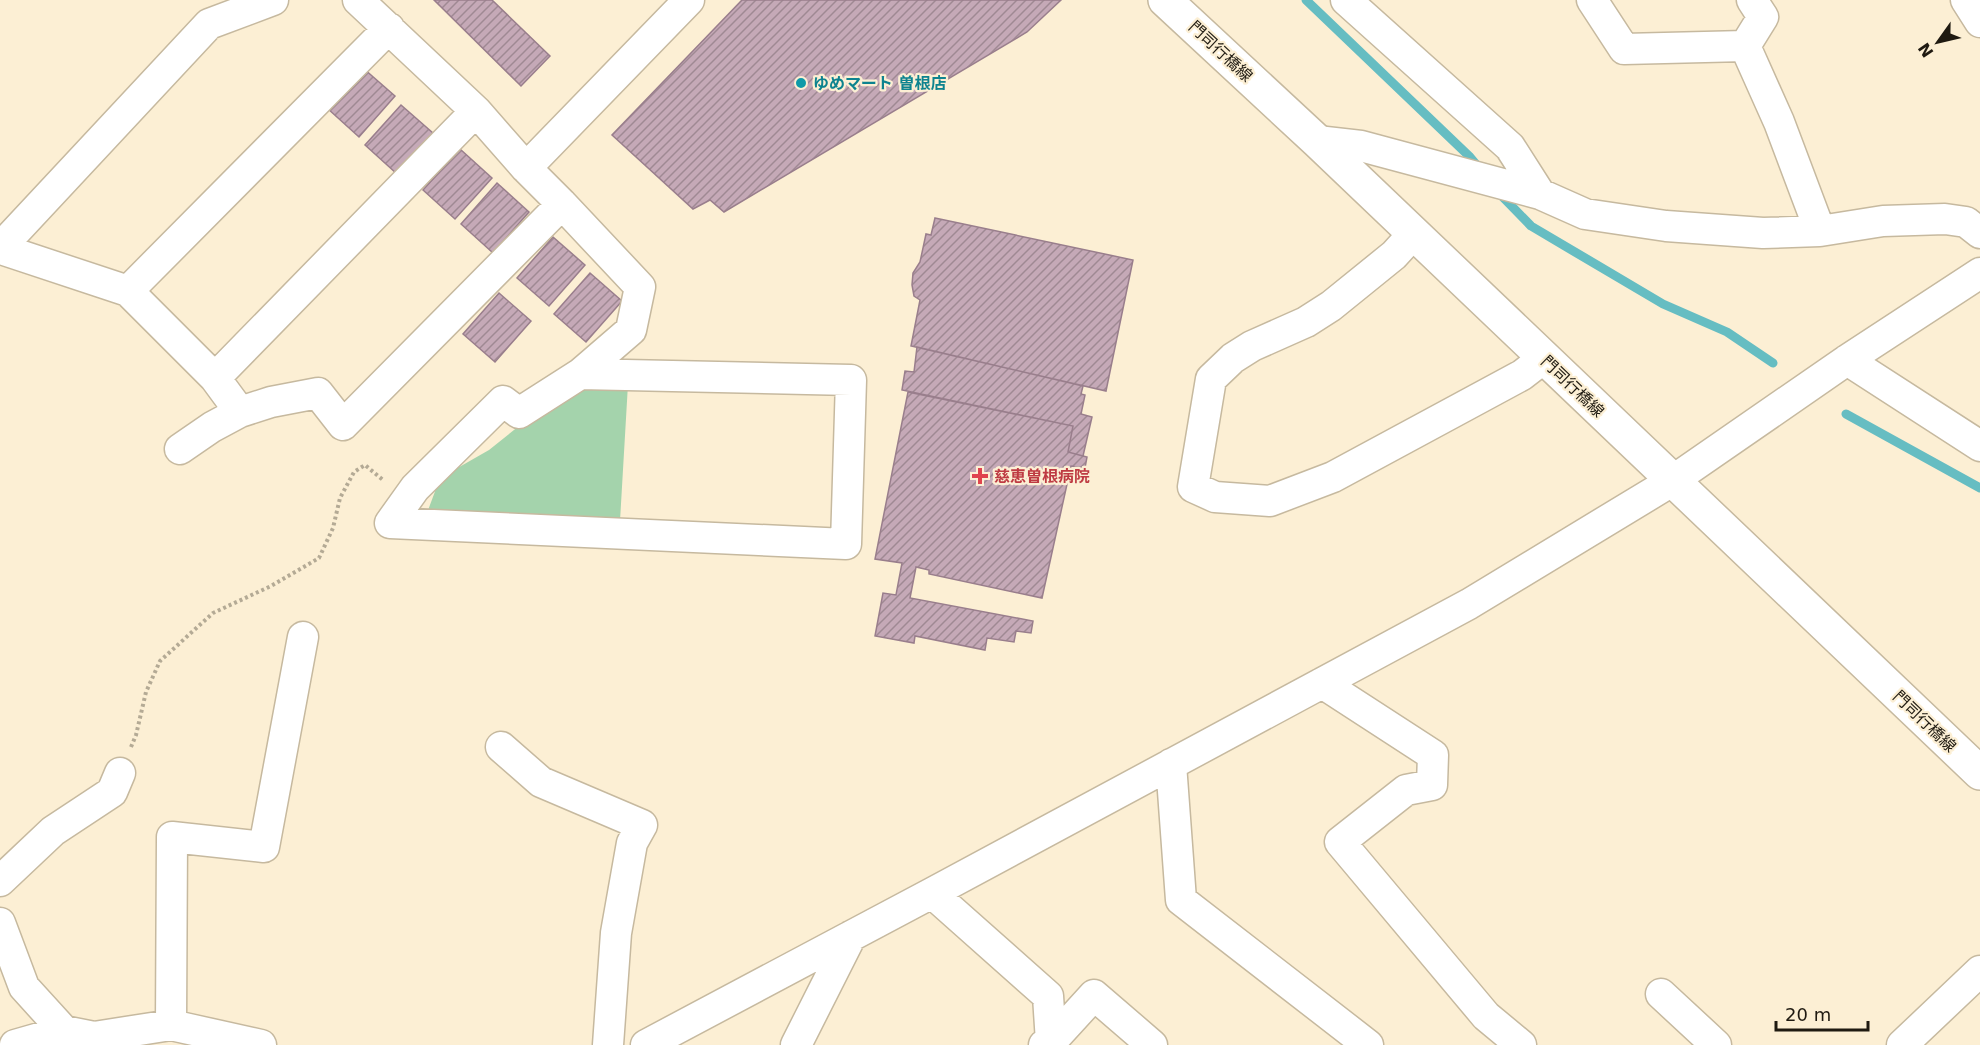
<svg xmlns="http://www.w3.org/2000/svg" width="1980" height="1045" font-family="'DejaVu Sans','Noto Sans JP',sans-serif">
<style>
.green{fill:#a4d3ac}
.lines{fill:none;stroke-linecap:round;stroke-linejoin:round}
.stream{stroke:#66bdc2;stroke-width:9}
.building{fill:url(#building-hatch);stroke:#997e8c;stroke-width:1.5}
.minor-casing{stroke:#c6b99f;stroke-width:33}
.major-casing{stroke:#c6b99f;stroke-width:36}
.path{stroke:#b4aa95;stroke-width:4;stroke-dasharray:3 3;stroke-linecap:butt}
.minor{stroke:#fff;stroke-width:30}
.major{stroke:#fff;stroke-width:33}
.culture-dot{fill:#0f9aa8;stroke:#fcefd4;stroke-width:2}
.health-dot{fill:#e0444e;stroke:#fcefd4;stroke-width:2}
.labels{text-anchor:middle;stroke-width:4.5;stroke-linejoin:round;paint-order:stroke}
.street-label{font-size:16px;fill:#1f1a11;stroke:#fcefd4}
.culture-label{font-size:16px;font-weight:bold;fill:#0d838f;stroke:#fcefd4;text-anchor:start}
.health-label{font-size:16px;font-weight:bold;fill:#be3a42;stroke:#fcefd4;text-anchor:start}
</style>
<defs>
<pattern id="building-hatch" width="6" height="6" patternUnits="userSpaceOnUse" patternTransform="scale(1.5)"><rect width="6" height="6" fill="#c5a9b7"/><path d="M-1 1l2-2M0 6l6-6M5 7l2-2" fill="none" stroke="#9f8993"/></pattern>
</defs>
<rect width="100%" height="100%" fill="#fcefd4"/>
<path class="green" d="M628,384L620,521L427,513L440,478L489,450L524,422L580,386Z"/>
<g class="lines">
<path class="stream" d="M1306,0L1469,156L1479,168
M1499,193L1531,226L1663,304L1727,332L1773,363
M1846,414L1980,488"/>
</g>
<path class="building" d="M434,0H492L550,56L521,86Z
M742,0H1061L1027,32L724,212L710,200L693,209L612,135Z
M363,68L395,96L359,137L327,108Z
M401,105L433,133L397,174L365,145Z
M460,149L492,178L455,219L423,190Z
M497,183L529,212L493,253L461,224Z
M935,218L1133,260L1106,391L911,346L920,300L914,296L912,285L913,273L920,262L926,234L931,235Z
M553,237L585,265L549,306L517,278Z
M590,273L622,301L586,342L554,314Z
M499,293L531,321L495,362L463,334Z
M917,347L1083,386L1081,394L1085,395L1081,414L1092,417L1083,456L1068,452L1073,426L902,390L905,371L914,372Z
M908,392L1073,426L1068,452L1087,457L1085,468L1071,466L1042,598L929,574V570L916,567L910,598L1033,621L1031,633L1016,631L1014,642L987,638L985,650L915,636L914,643L875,636L883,593L896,595L902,563L875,559Z"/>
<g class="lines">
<defs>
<path id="minor" d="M358,0L476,111L526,168L562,204L640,287L631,330L580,374L519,413L503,401L415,488L390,523
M1346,0L1510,147L1540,194
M1592,0L1624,49L1745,46
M1966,0L1980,22
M1745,46L1779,122L1820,231
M1745,46L1763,17L1752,0
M1317,141L1361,146L1540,194L1585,214L1666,226L1763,233L1820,231L1883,221L1945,219L1966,222L1980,233
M526,168L689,0
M1414,233L1394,255L1331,306L1306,322L1252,346L1233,358L1211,379L1193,487L1215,497L1270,501L1333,477L1522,375L1544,358
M0,248L209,24L273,0
M1,249L128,291L215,378L476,111
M128,291L389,28
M1847,360L1980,446
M215,378L240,412L271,402L318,393L343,425L562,204
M180,449L212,427L240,412
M390,523L846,544L851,380L580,374
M1322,683L1433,755L1432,785L1406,790L1340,842L1486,1016L1521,1045
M501,747L541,782L642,825L632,843L616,933L608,1045
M1171,764L1181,900L1368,1045
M0,881L53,831L112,792L120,773
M932,893L1048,996L1051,1042
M0,923L24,987L64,1031
M1661,994L1716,1045
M171,1025L172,837L264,847L303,637
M15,1045L64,1031L94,1037L171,1025L261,1045
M646,1045L932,893L1469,604L1672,481L1847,360L1980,273
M796,1045L851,936
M1044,1045L1051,1042L1094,995L1152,1045
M1902,1045L1980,971"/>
<path id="major" d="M1165,0L1317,141L1980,773"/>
</defs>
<use href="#minor" class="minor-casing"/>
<use href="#major" class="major-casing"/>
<path class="path" d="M131,747L136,735L146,692L160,661L213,613L271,586L319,558L333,528L340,498L354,472L365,465L383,480"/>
<use href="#minor" class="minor"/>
<use href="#major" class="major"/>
</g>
<circle class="culture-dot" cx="801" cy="83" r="6"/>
<path class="health-dot" d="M977 467h6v6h6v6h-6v6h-6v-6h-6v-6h6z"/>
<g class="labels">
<g class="street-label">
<text transform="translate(1221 51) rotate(43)" y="6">門司行橋線</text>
<text transform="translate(1573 386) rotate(44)" y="6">門司行橋線</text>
<text transform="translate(1925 721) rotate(44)" y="6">門司行橋線</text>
</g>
<g class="culture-label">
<text x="813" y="89">ゆめマート 曽根店</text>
</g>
<g class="health-label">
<text x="994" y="482">慈恵曽根病院</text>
</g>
</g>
<g transform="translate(1938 42) rotate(236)" stroke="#fcefd4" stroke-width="4.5" paint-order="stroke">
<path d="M0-4.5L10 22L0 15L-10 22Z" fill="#1f1a11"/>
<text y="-9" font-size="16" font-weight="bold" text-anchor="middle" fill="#1f1a11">N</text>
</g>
<path d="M1776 1021v9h92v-9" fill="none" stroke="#1f1a11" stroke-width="3"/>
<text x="1785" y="1021" font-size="18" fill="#1f1a11" stroke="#fcefd4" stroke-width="4.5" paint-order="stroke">20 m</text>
</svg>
